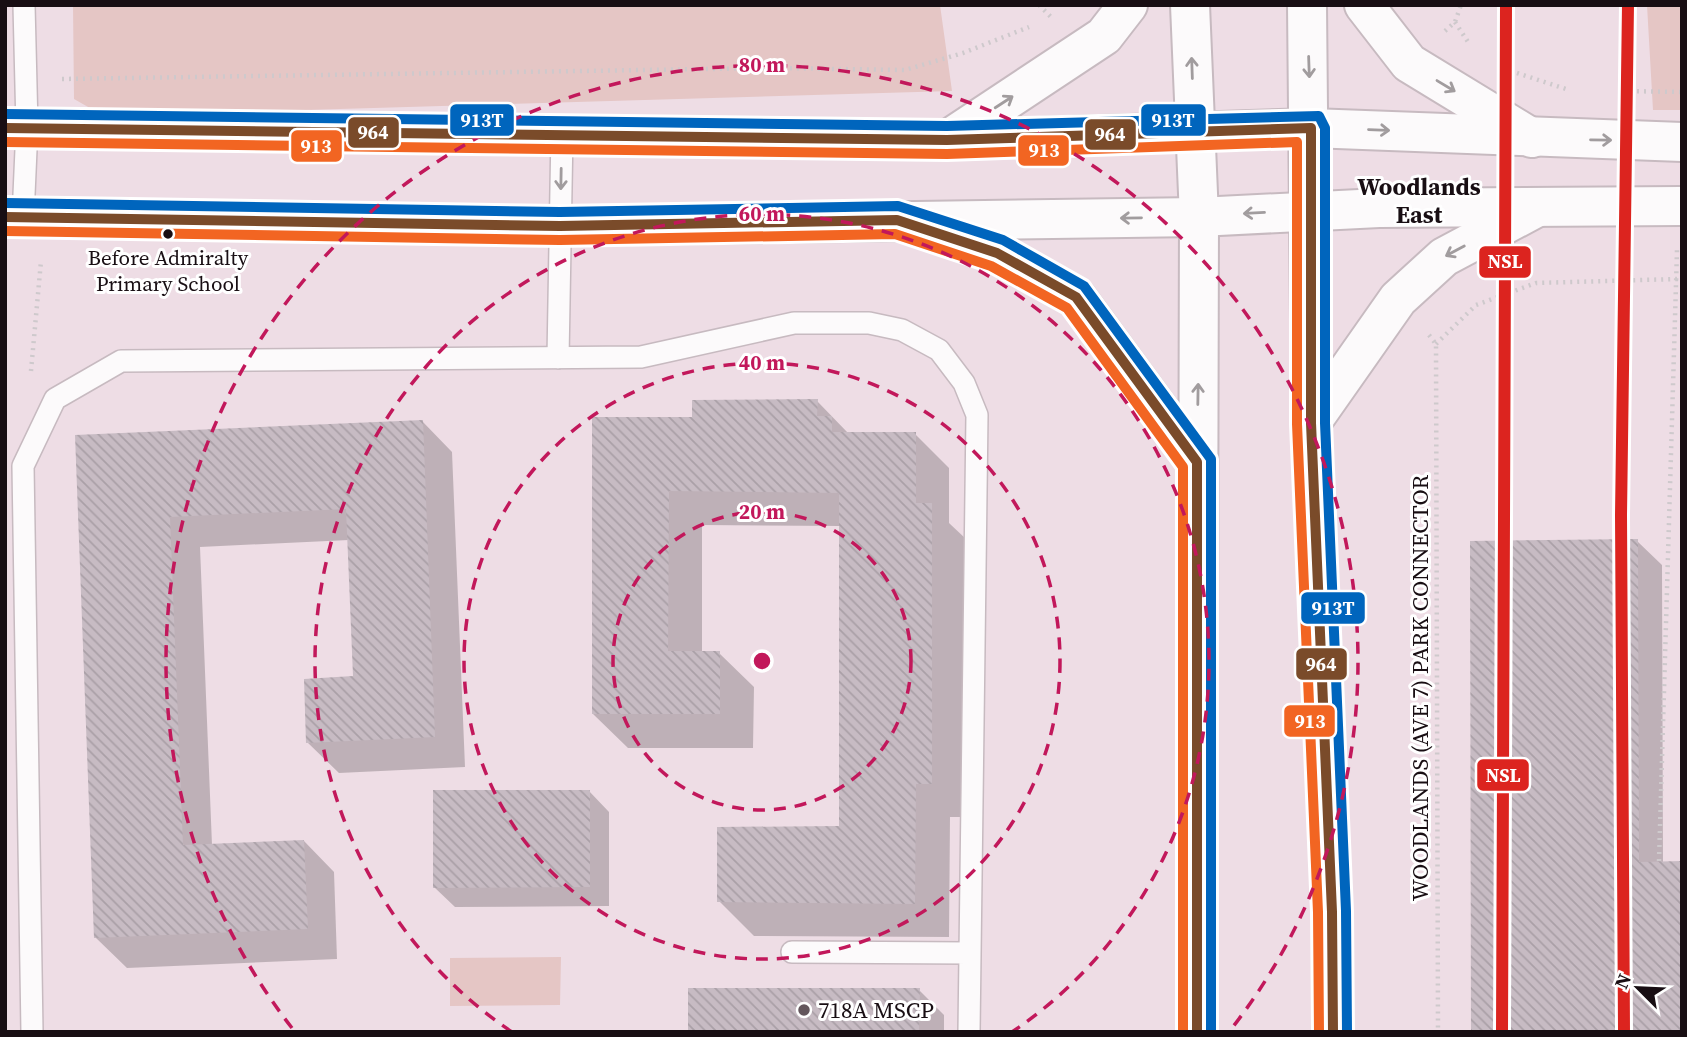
<svg xmlns="http://www.w3.org/2000/svg" width="1687" height="1037" font-family="'Source Serif 4',serif">
<style>
.grass{fill:#e5c6c5}
.shadow{fill:#0003}
.building{fill:url(#building-back-hatch)}
.lines{fill:none;stroke-linecap:round;stroke-linejoin:round}
.service-casing{stroke:#c7bac0;stroke-width:24}
.tertiary-casing{stroke:#c7bac0;stroke-width:42}
.primary-casing{stroke:#c7bac0;stroke-width:42}
.path{stroke:#cec9cc;stroke-width:4.5;stroke-dasharray:2 5;stroke-linecap:butt}
.service{stroke:#fcfafb;stroke-width:21}
.tertiary{stroke:#fcfafb;stroke-width:38}
.primary{stroke:#fcfafb;stroke-width:38}
.bus-1-casing{stroke:#fff;stroke-width:16}
.bus-2-casing{stroke:#fff;stroke-width:16}
.bus-3-casing{stroke:#fff;stroke-width:16}
.bus-1{stroke:#7a4b2a;stroke-width:10}
.bus-2{stroke:#f26522;stroke-width:10}
.bus-3{stroke:#0065bd;stroke-width:10}
.metro-1-casing{stroke:#fff;stroke-width:18}
.metro-1{stroke:#dc241f;stroke-width:12}
.oneway{stroke:#a19c9e}
.ring{fill:none;stroke:#c2185b;stroke-width:3.5;stroke-dasharray:12 9}
.bus-dot{fill:#180e13;stroke:#fff;stroke-width:2.5}
.poi-dot{fill:#63565c;stroke:#fff;stroke-width:2.5}
.labels{text-anchor:middle;stroke-width:6;stroke-linejoin:round;paint-order:stroke}
.bus-label{font-size:21px;fill:#180e13;stroke:#fff}
.street-label{font-size:23px;fill:#180e13;stroke:#fff}
.poi-label{font-size:23px;fill:#180e13;stroke:#fff;text-anchor:start}
.neighbourhood-label{font-size:24px;font-weight:bold;fill:#180e13;stroke:#fff}
.centre{fill:#c2185b;stroke:#fff;stroke-width:3.5}
.ring-label{font-size:21px;text-anchor:middle;font-weight:bold;fill:#c2185b;stroke:#fff;stroke-width:6;stroke-linejoin:round;paint-order:stroke}
.line-badge{stroke:#fff;stroke-width:2.5}
.badge-label{font-size:19px;text-anchor:middle;font-weight:bold;fill:#fff}
</style>
<defs>
<pattern id="building-back-hatch" width="6" height="6" patternUnits="userSpaceOnUse" patternTransform="scale(1.75)"><rect width="6" height="6" fill="#c7bbc3"/><path d="M-1 5l2 2M0 0l6 6M5-1l2 2" fill="none" stroke="#aaa0a7"/></pattern>
</defs>
<rect width="100%" height="100%" fill="#eedde5"/>
<path class="grass" d="M73,5H940L952,91L104,116L74,99Z
M1647,5H1682V110H1653Z
M561,957L560,1005L450,1006V958Z"/>
<path class="shadow" d="M817,401L849,434H915L949,468V523L966,539V817H950L949,937L754,936L719,901L841,828V526L702,525V653H719L754,687L753,748H628L593,714L693,419Z
M422,421L452,452L465,767L339,773L308,743L355,678L349,540L200,547L212,845L304,841L334,872L337,959L127,968L96,938L77,436Z
M1637,541L1662,565L1663,863L1473,1032Z
M589,791L609,812V906L455,907L434,887Z
M919,990L944,1015V1032H690Z"/>
<path class="building" d="M818,399L817,416H832V432H916V503H932V784H916L915,904L717,902V827L839,826V493L669,491L668,651H720V714H592V417H692V400Z
M423,420L435,737L306,743L304,679L353,676L346,509L170,517L183,845L304,840L308,929L94,938L75,435Z
M1638,539L1639,862L1682,861V1032H1471L1470,541Z
M433,790H590V887L433,888Z
M688,988H920L919,1032H688Z"/>
<g class="lines">
<defs>
<path id="service" d="M23,217L27,127L24,5
M558,358L562,132
M792,952L969,953
M32,1032L23,466L55,399L121,361L641,357L794,323H869L902,330L939,350L964,383L977,415L969,1032"/>
<path id="tertiary" d="M5,128L947,140L1311,128L1682,142
M5,217L560,226L1199,217L1379,208L1682,206"/>
<path id="primary" d="M1190,5L1199,217L1197,1032
M1307,5L1311,423L1332,912L1333,1032
M1364,5L1409,63L1532,138
M947,140L1104,36L1128,5
M897,220L997,253L1076,297L1197,462
M1311,423L1398,299L1444,257L1536,208"/>
</defs>
<use href="#service" class="service-casing"/>
<use href="#tertiary" class="tertiary-casing"/>
<use href="#primary" class="primary-casing"/>
<path class="path" d="M1039,5L1051,17
M1455,22L1470,45
M1445,31L1455,22L1461,5
M1517,73L1569,90
M62,79L773,68L905,70L963,53L1029,27
M1623,91L1682,92
M1429,335L1436,344L1438,1032
M1436,344L1476,305L1536,283L1677,279L1682,276
M31,371L41,261
M1659,861L1677,250"/>
<use href="#service" class="service"/>
<use href="#tertiary" class="tertiary"/>
<use href="#primary" class="primary"/>
<defs>
<path id="bus-1" d="M5,128L947,140L1311,128V423L1332,912L1333,1032
M5,217L560,226L897,220L997,253L1076,297L1197,462V1032"/>
<path id="bus-2" d="M5,142L947,154L1297,142V424L1318,912L1319,1032
M5,231L560,240L895,234L991,266L1067,308L1183,467V1032"/>
<path id="bus-3" d="M5,114L947,126L1319,116L1325,128V423L1346,911L1347,1032
M5,203L560,212L898,206L1003,240L1084,286L1211,459V1032"/>
</defs>
<use href="#bus-1" class="bus-1-casing"/>
<use href="#bus-2" class="bus-2-casing"/>
<use href="#bus-3" class="bus-3-casing"/>
<use href="#bus-1" class="bus-1"/>
<use href="#bus-2" class="bus-2"/>
<use href="#bus-3" class="bus-3"/>
<defs>
<path id="metro-1" d="M1502,1032L1506,5
M1624,1032L1621,515L1628,5"/>
</defs>
<use href="#metro-1" class="metro-1-casing"/>
<use href="#metro-1" class="metro-1"/>
</g>
<defs><path id="oneway-shaft" d="M-6 0H5M1.5-3L5.5 0L1.5 3" fill="none" stroke-width="1.6" stroke-linecap="round" stroke-linejoin="round" transform="scale(1.75)"/></defs>
<g class="oneway">
<use href="#oneway-shaft" transform="translate(1309 67) rotate(88)"/>
<use href="#oneway-shaft" transform="translate(1192 68) rotate(-92)"/>
<use href="#oneway-shaft" transform="translate(1446 86) rotate(31)"/>
<use href="#oneway-shaft" transform="translate(1004 102) rotate(-33)"/>
<use href="#oneway-shaft" transform="translate(1379 130) rotate(2)"/>
<use href="#oneway-shaft" transform="translate(1601 140) rotate(1)"/>
<use href="#oneway-shaft" transform="translate(561 179) rotate(91)"/>
<use href="#oneway-shaft" transform="translate(1254 213) rotate(177)"/>
<use href="#oneway-shaft" transform="translate(1131 218) rotate(179)"/>
<use href="#oneway-shaft" transform="translate(1455 251) rotate(152)"/>
<use href="#oneway-shaft" transform="translate(1198 394) rotate(-89)"/>
</g>
<g class="ring">
<circle cx="762" cy="661" r="149"/>
<circle cx="762" cy="661" r="298"/>
<path d="M512 1032A447 447 0 1 1 1012 1032"/>
<path d="M292 1028A596 596 0 1 1 1232 1028"/>
</g>
<circle class="bus-dot" cx="168" cy="234" r="6"/>
<circle class="poi-dot" cx="804" cy="1010" r="7"/>
<g class="labels">
<g class="bus-label">
<text x="168" y="265">Before Admiralty<tspan x="168" dy="26">Primary School</tspan></text>
</g>
<g class="street-label">
<text transform="translate(1420 688) rotate(-90)" y="8">WOODLANDS (AVE 7) PARK CONNECTOR</text>
</g>
<g class="poi-label">
<text x="818" y="1018">718A MSCP</text>
</g>
<g class="neighbourhood-label">
<text x="1419" y="195">Woodlands<tspan x="1419" dy="28">East</tspan></text>
</g>
</g>
<circle cx="762" cy="661" r="10" class="centre"/>
<g class="ring-label">
<text x="762" y="72">80 m</text>
<text x="762" y="221">60 m</text>
<text x="762" y="370">40 m</text>
<text x="762" y="519">20 m</text>
</g>
<g class="line-badge">
<rect x="1140" y="103" width="67" height="34" rx="7" fill="#0065bd"/>
<rect x="449" y="103" width="66" height="34" rx="7" fill="#0065bd"/>
<rect x="347" y="116" width="53" height="33" rx="7" fill="#7a4b2a"/>
<rect x="1084" y="118" width="53" height="33" rx="7" fill="#7a4b2a"/>
<rect x="290" y="129" width="53" height="34" rx="7" fill="#f26522"/>
<rect x="1017" y="134" width="53" height="33" rx="7" fill="#f26522"/>
<rect x="1478" y="245" width="54" height="34" rx="7" fill="#dc241f"/>
<rect x="1300" y="591" width="66" height="34" rx="7" fill="#0065bd"/>
<rect x="1295" y="647" width="53" height="34" rx="7" fill="#7a4b2a"/>
<rect x="1283" y="704" width="53" height="34" rx="7" fill="#f26522"/>
<rect x="1476" y="758" width="54" height="34" rx="7" fill="#dc241f"/>
</g>
<g class="badge-label">
<text x="1173" y="127">913T</text>
<text x="482" y="127">913T</text>
<text x="373" y="139">964</text>
<text x="1110" y="141">964</text>
<text x="316" y="153">913</text>
<text x="1044" y="157">913</text>
<text x="1505" y="268">NSL</text>
<text x="1333" y="615">913T</text>
<text x="1321" y="671">964</text>
<text x="1310" y="728">913</text>
<text x="1503" y="782">NSL</text>
</g>
<rect width="1687" height="1037" fill="none" stroke="#180e13" stroke-width="14"/>
<g transform="translate(1638 988) rotate(294)" stroke="#ffffff" stroke-width="5" paint-order="stroke">
<path d="M0-5L12 26L0 18L-12 26Z" fill="#180e13"/>
<text y="-10" font-size="19" font-weight="bold" text-anchor="middle" fill="#180e13">N</text>
</g>
</svg>
